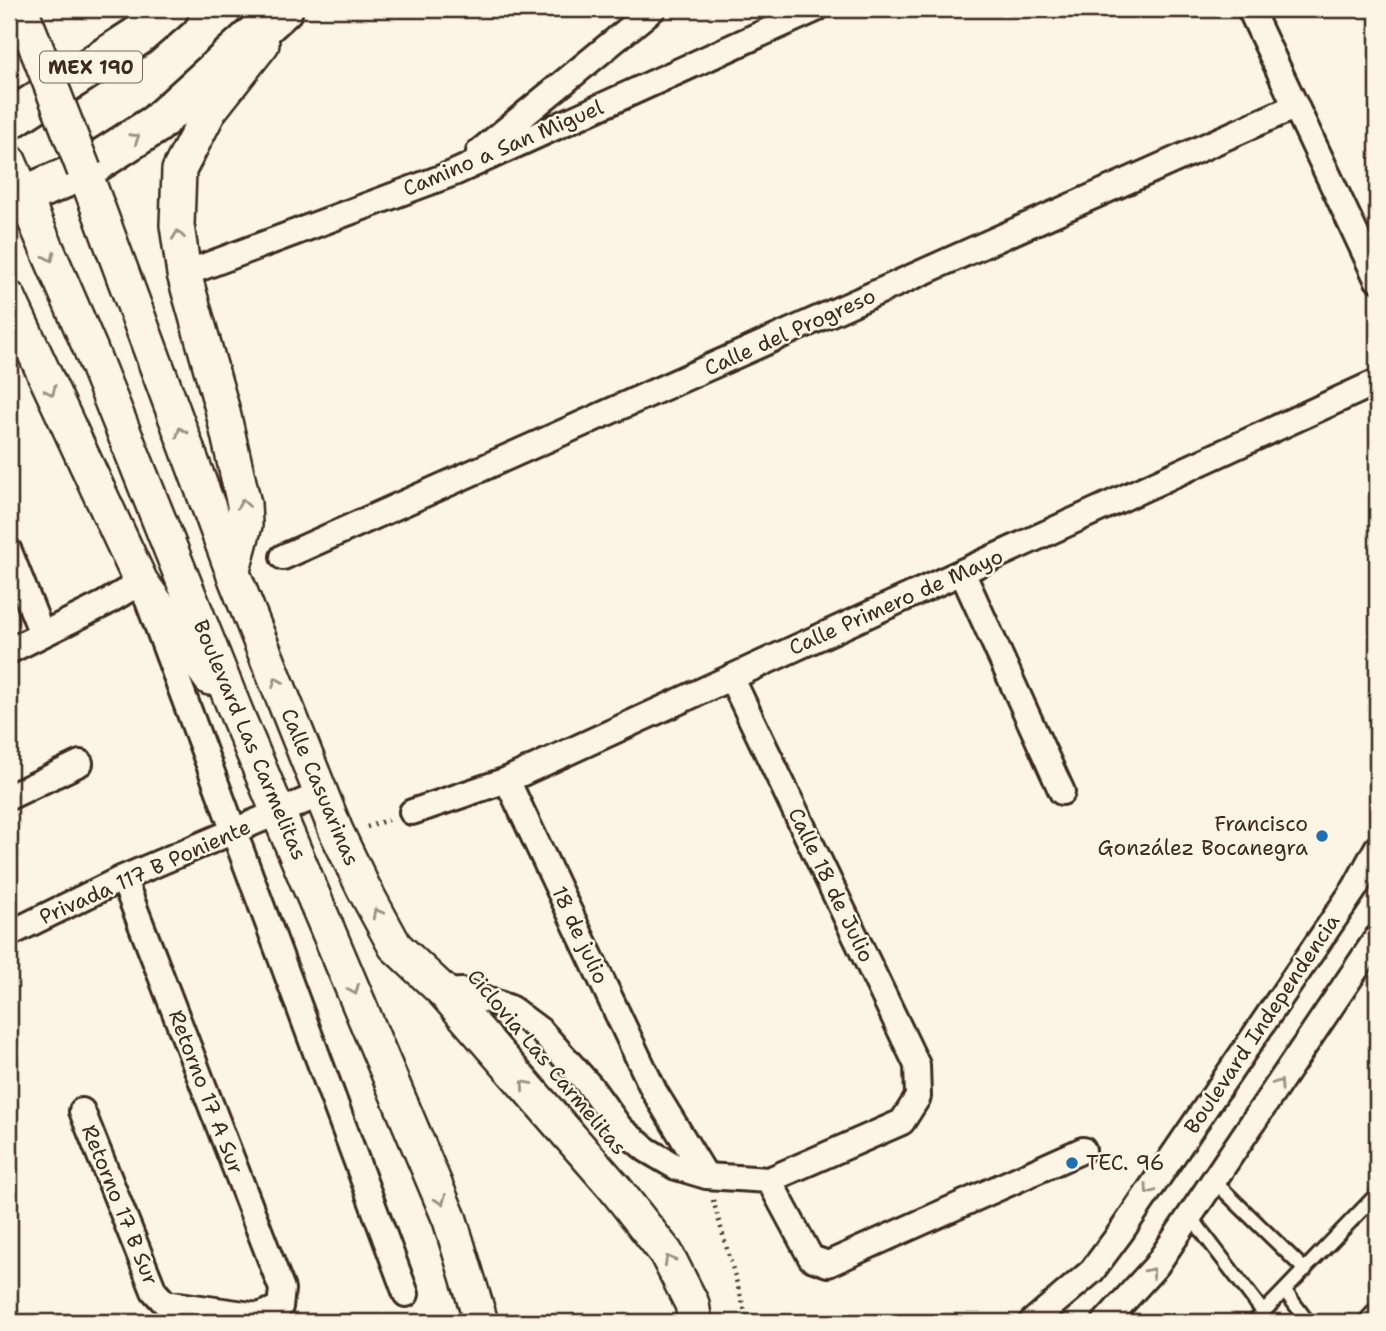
<svg xmlns="http://www.w3.org/2000/svg" width="1386" height="1331" font-family="'Shantell Sans',sans-serif">
<style>
.lines{fill:none;stroke-linecap:round;stroke-linejoin:round}
.service-casing{stroke:#3b2a1e;stroke-width:18}
.minor-casing{stroke:#3b2a1e;stroke-width:30}
.secondary-casing{stroke:#3b2a1e;stroke-width:38}
.trunk-casing{stroke:#3b2a1e;stroke-width:44}
.path{stroke:#3b2a1e;stroke-width:4.5;stroke-dasharray:2 5;stroke-linecap:butt}
.service{stroke:#fcf5e5;stroke-width:12}
.minor{stroke:#fcf5e5;stroke-width:24}
.secondary{stroke:#fcf5e5;stroke-width:33}
.trunk{stroke:#fcf5e5;stroke-width:38}
.secondary-bridge-casing{stroke:#3b2a1e;stroke-width:38;stroke-linecap:butt}
.secondary-bridge{stroke:#fcf5e5;stroke-width:33}
.oneway{stroke:#9c9082}
.poi-dot{fill:#1f6fb2;stroke:#fcf5e5;stroke-width:2.5}
.labels{text-anchor:middle;stroke-width:5;stroke-linejoin:round;paint-order:stroke}
.shield{fill:#fcf5e5;stroke:#75675a;stroke-width:2}
.shield-label{font-size:19px;font-weight:bold;fill:#3b2a1e}
.street-label{font-size:21px;fill:#3b2a1e;stroke:#fcf5e5}
.poi-label{font-size:21px;fill:#3b2a1e;stroke:#fcf5e5;text-anchor:end}
</style>
<rect width="100%" height="100%" fill="#fcf5e5"/>
<filter id="ink" filterUnits="userSpaceOnUse"><feTurbulence type="fractalNoise" baseFrequency=".0143" numOctaves="2"/><feDisplacementMap in="SourceGraphic" scale="14" xChannelSelector="R" yChannelSelector="G"/><feConvolveMatrix kernelMatrix="1 2 1 2 8 2 1 2 1" color-interpolation-filters="sRGB"/></filter>
<g filter="url(#ink)">
<g class="lines">
<defs>
<path id="service" d="M1214,1181L1305,1270
M1190,1216L1264,1313
M1285,1291L1308,1322
M1254,1322L1377,1194
M1364,1322L1377,1308"/>
<path id="minor" d="M1250,9L1377,279
M479,152L653,9
M184,274L454,173L816,9
M9,551L42,634
M283,557L1296,106
M962,572L1062,792
M9,651L104,604L141,582L406,1294
M507,780L654,1091L706,1176
M9,797L80,763
M412,812L507,780L1377,382
M9,934L123,878L321,794
M444,992L462,991L510,1008L541,1031L590,1086L621,1129L647,1150L676,1167L706,1176L769,1180L902,1122L918,1097L917,1065L731,677
M82,1111L154,1291L165,1303L259,1316L280,1307L282,1289L123,878
M769,1180L811,1258L828,1264L1083,1150
M1032,1322L1092,1271L1121,1232L1355,888L1377,848
M1105,1322L1156,1266L1377,938"/>
<path id="secondary" d="M21,9L34,42
M9,161L90,348L238,717L450,1220L481,1322
M84,170L235,578L336,831L364,889L395,946L444,992L614,1187L666,1253L692,1304L695,1322
M9,298L141,582L210,678
M233,570L245,525L244,504L222,408L184,274L177,225L179,170L210,110L262,44"/>
<path id="trunk" d="M9,120L138,36L169,9
M9,202L84,170L156,124L283,9"/>
</defs>
<use href="#service" class="service-casing"/>
<use href="#minor" class="minor-casing"/>
<use href="#secondary" class="secondary-casing"/>
<use href="#trunk" class="trunk-casing"/>
<path class="path" d="M367,827L388,820
M713,1200L748,1322"/>
<use href="#service" class="service"/>
<use href="#minor" class="minor"/>
<use href="#secondary" class="secondary"/>
<use href="#trunk" class="trunk"/>
<defs>
<path id="secondary-bridge" d="M34,42L84,170"/>
</defs>
<use href="#secondary-bridge" class="secondary-bridge-casing"/>
<use href="#secondary-bridge" class="secondary-bridge"/>
</g>
<defs><path id="oneway-chevron" d="M-2-3.5L2.5 0L-2 3.5" fill="none" stroke-width="1.6" stroke-linecap="round" stroke-linejoin="round" transform="scale(1.75)"/></defs>
<g class="oneway">
<use href="#oneway-chevron" transform="translate(135 138) rotate(-33)"/>
<use href="#oneway-chevron" transform="translate(178 235) rotate(-97)"/>
<use href="#oneway-chevron" transform="translate(50 257) rotate(66)"/>
<use href="#oneway-chevron" transform="translate(51 391) rotate(65)"/>
<use href="#oneway-chevron" transform="translate(181 432) rotate(-111)"/>
<use href="#oneway-chevron" transform="translate(243 504) rotate(-98)"/>
<use href="#oneway-chevron" transform="translate(277 682) rotate(-112)"/>
<use href="#oneway-chevron" transform="translate(377 913) rotate(-118)"/>
<use href="#oneway-chevron" transform="translate(354 990) rotate(67)"/>
<use href="#oneway-chevron" transform="translate(1279 1084) rotate(-56)"/>
<use href="#oneway-chevron" transform="translate(525 1085) rotate(-131)"/>
<use href="#oneway-chevron" transform="translate(1149 1190) rotate(124)"/>
<use href="#oneway-chevron" transform="translate(441 1200) rotate(67)"/>
<use href="#oneway-chevron" transform="translate(669 1260) rotate(-119)"/>
<use href="#oneway-chevron" transform="translate(1151 1272) rotate(-51)"/>
</g>
</g>
<g class="poi-dot">
<circle cx="1322" cy="836" r="7"/>
<circle cx="1072" cy="1163" r="7"/>
</g>
<g class="labels">
<rect class="shield" x="40" y="51.5" width="102" height="31" rx="5"/>
<g class="shield-label">
<text x="91" y="74">MEX 190</text>
</g>
<g class="street-label">
<text transform="translate(503 148) rotate(-23)" y="7">Camino a San Miguel</text>
<text transform="translate(790 332) rotate(-24)" y="7">Calle del Progreso</text>
<text transform="translate(896 602) rotate(-24)" y="7">Calle Primero de Mayo</text>
<text transform="translate(250 740) rotate(67)" y="7">Boulevard Las Carmelitas</text>
<text transform="translate(320 787) rotate(67)" y="7">Calle Casuarinas</text>
<text transform="translate(145 872) rotate(-24)" y="7">Privada 117 B Poniente</text>
<text transform="translate(831 885) rotate(64)" y="7">Calle 18 de Julio</text>
<text transform="translate(580 935) rotate(65)" y="7">18 de julio</text>
<text transform="translate(1262 1024) rotate(-56)" y="7">Boulevard Independencia</text>
<text transform="translate(547 1062) rotate(50)" y="7">Ciclovia Las Carmelitas</text>
<text transform="translate(206 1092) rotate(69)" y="7">Retorno 17 A Sur</text>
<text transform="translate(120 1205) rotate(68)" y="7">Retorno 17 B Sur</text>
</g>
<g class="poi-label">
<text x="1308" y="831">Francisco<tspan x="1308" dy="24">González Bocanegra</tspan></text>
<text x="1086" y="1170" text-anchor="start">TEC. 96</text>
</g>
</g>
<rect width="1386" height="1331" fill="none" stroke="#fcf5e5" stroke-width="35"/>
<rect x="18" y="18" width="1351" height="1296" fill="none" stroke="#3b2a1e" stroke-width="2.5" filter="url(#ink)"/>
</svg>
